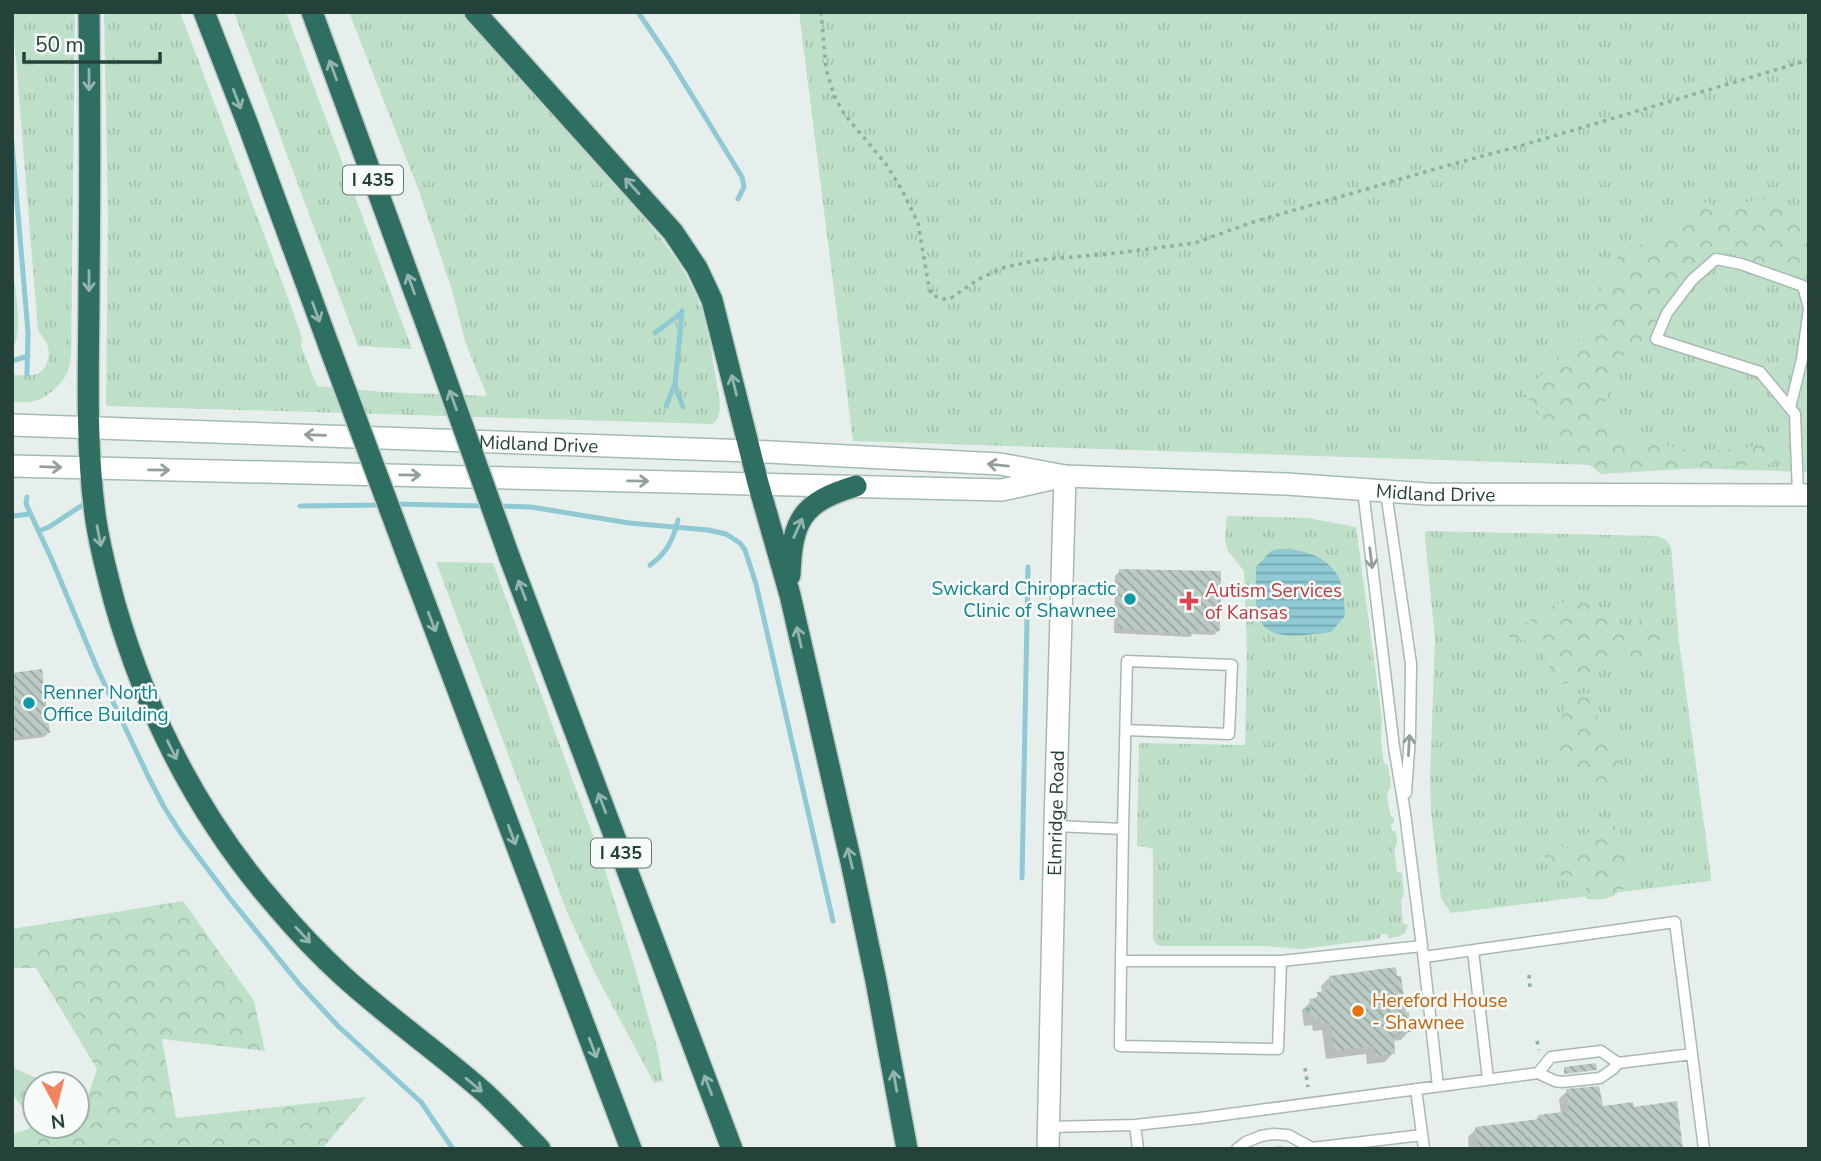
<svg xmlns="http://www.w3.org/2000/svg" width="1821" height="1161" font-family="'Nunito Sans',sans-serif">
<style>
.grass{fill:url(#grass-tufts)}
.forest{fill:url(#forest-crowns)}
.water{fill:url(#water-rules)}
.shadow{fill:#0003}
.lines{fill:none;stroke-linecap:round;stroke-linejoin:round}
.stream{stroke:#8ec9d4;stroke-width:5}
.building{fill:url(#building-back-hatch)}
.service-casing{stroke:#a8b8b2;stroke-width:13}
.minor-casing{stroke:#a8b8b2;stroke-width:24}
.secondary-casing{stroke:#a4bbb3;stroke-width:24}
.motorway-casing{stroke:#c2cac8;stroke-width:24}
.path{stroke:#86b3a5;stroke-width:3.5;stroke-dasharray:3.5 5;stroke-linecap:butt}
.service{stroke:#fff;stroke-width:10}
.minor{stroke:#fff;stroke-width:21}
.secondary{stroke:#fff;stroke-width:21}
.motorway{stroke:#2f6f62;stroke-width:21}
.motorway-bridge-casing{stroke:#c2cac8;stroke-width:24;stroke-linecap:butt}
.motorway-bridge{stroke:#2f6f62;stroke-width:21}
.oneway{stroke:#93b5ae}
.oneway2{stroke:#92a09c}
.culture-dot{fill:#0f9aa8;stroke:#f7fbf9;stroke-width:2.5}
.health-dot{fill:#e0444e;stroke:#f7fbf9;stroke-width:2.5}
.food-dot{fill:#e8710a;stroke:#f7fbf9;stroke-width:2.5}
.labels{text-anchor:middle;stroke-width:5;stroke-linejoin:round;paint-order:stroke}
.shield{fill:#f7fbf9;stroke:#637a73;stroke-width:2}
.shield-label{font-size:18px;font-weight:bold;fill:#24423a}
.street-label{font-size:19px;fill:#24423a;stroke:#f7fbf9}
.culture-label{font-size:19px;fill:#0d838f;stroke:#f7fbf9;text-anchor:end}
.health-label{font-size:19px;fill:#be3a42;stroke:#f7fbf9;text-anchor:start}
.food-label{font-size:19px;fill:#c56008;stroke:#f7fbf9;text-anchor:start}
</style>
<defs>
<pattern id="grass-tufts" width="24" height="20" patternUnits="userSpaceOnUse" patternTransform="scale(1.75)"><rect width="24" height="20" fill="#bfe0c8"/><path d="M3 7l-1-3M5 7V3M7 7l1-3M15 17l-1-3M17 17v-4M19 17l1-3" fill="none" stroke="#a4c1ad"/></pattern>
<pattern id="forest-crowns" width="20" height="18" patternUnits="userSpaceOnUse" patternTransform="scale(1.75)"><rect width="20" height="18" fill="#bfe0c8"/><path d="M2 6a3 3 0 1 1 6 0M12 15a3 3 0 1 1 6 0" fill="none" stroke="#a4c1ad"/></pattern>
<pattern id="water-rules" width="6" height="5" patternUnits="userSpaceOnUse" patternTransform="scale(1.75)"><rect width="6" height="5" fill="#8ec9d4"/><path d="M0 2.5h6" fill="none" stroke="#74a5ad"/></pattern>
<pattern id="building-back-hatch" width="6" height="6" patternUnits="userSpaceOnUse" patternTransform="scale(1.75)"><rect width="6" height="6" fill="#bbcac4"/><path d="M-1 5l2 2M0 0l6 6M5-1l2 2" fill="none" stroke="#98a6a0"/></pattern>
</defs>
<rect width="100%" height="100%" fill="#e6efeb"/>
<path class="grass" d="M12,12H75L71,354C70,360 70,366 68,371C63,383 47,398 35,401C28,403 20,402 12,402V370L14,375C21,375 31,376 37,374C48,369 51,355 47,344C45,339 40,335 38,330Z
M104,12H180L288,298L302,338L301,346L317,386L383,392L487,396L466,344L451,287L419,191L349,12H462C505,58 545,106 586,153C625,197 673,243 697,297C709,324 712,356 717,385C719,397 724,418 712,424L108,406L106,405L108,216Z
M234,12H286L412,349L358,346Z
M799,12H1809V472L853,441Z
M12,264C14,284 25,333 12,349Z
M1227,516L1308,518L1356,527L1382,719L1381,740L1384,763L1388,765L1391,787L1387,793L1390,816L1394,818V823L1391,824L1392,831L1395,830C1397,837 1399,842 1394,848L1397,872L1402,873L1404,895L1401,900L1403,923L1408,925L1405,933L1397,937L1388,938V934H1381L1380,938L1372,940L1301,949L1264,946H1160L1156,944L1153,939V849L1147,847L1137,846V841L1139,743L1243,745L1245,744L1247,654L1244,571L1228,551L1225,540Z
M1428,531L1656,536C1664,538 1668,540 1671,548L1679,641L1711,876L1710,881L1451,913L1441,898L1431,812L1430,781L1435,638L1425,539V532Z
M436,562L493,563L602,860L634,965L657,1048L663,1081L654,1083L596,975L567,912Z"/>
<path class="forest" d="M1772,196L1809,230V288L1746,257L1714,250L1671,298L1649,335L1623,356L1602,410L1619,434L1699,453L1767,445L1785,463L1601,474L1560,441L1523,392L1592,329L1587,316L1623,247L1655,243L1693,199L1723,208Z
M1569,600C1576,601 1586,601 1591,604C1603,612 1606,627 1621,628C1631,628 1641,617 1652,616C1667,629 1660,628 1663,644C1663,650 1664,654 1660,659C1650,677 1630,658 1615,661C1609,662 1602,667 1596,671C1585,678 1575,683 1561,684C1549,674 1548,655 1535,645C1525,636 1513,644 1504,632C1511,618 1519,628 1528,622C1544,611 1550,605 1569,600Z
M1587,693C1602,697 1596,717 1598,729L1616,745L1620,752V759L1614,777L1607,783L1603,790L1598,789L1595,781L1589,774L1580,772L1565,762L1557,743L1564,705L1569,698L1578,694Z
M1609,824L1617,827C1622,844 1619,840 1633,850C1635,860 1634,871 1625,876L1624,888C1610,900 1604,900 1587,899L1584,893L1590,878L1587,872C1579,873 1571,878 1563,876C1549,874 1541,854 1546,843L1553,840L1558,841L1564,849C1574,847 1576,842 1583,836C1588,832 1603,825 1609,824Z
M183,901L254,1001L265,1051L162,1039L176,1118L366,1097L322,1149H12V1134L35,1127L12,1093V1067L49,1084H35V1126H77V1097L86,1101L97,1069L36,968H12V929Z"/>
<path class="water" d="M1278,549C1300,548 1326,555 1338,576C1344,587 1344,604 1345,616L1331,632C1309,634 1269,644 1259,618C1254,603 1256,583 1256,567L1271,551Z"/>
<path class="shadow" d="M1120,571L1219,630L1214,635L1193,634L1190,637L1114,633L1115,576Z
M12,675L48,733L44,737L12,741Z
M1329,978L1409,1031L1401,1040L1393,1041V1053L1385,1062L1367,1064L1366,1054L1326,1059L1322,1030L1313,1031L1312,1025L1304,1026L1302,1010L1322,992L1321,986Z
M1567,1091L1601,1108L1632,1109L1681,1149H1469L1468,1137L1476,1129L1534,1122L1539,1116L1561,1114L1559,1099Z
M1282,1146L1283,1149H1258Z"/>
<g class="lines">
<path class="stream" d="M638,12L669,58L742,177L744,187L738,199
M12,143L28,332L27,374
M682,311L675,385L683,407
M655,333L680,314
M12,361L28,356
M666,406L674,386
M27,497L26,504L52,560L97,668L148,776L164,807L182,835L231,900L300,985L338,1026L421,1102L453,1149
M393,504L484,506
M300,506L383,505
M498,506L531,507L629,523L708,530L726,534L740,543L745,550L756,584L833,921
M12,516L31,514
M39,531L49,527L84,504
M650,565C667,553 673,540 678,520
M1022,878L1028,567"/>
</g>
<path class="building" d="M1119,569L1221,571L1220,631H1196V634H1181L1141,631V629H1118Z
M42,669L50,733L12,738V673Z
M1396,967L1397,976H1401L1406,1012H1409L1411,1032L1394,1034L1395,1054L1375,1056L1374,1046L1334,1051L1330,1023L1321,1024V1017L1312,1018L1309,999L1318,998L1317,992L1326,991V985H1330L1329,976Z
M1596,1063L1597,1070L1564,1074V1067Z
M1599,1086L1603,1106L1633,1102L1634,1107L1677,1101L1683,1149H1478L1475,1127L1539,1119L1538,1115L1569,1111L1566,1089Z"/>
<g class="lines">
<defs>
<path id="service" d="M1790,408L1802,359L1809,309
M1386,492L1411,664L1410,736L1406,793
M1798,494L1795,414L1760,372L1656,339L1667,313L1692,280L1716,259L1741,264L1803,286L1809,308
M1055,826L1123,829L1121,961H1281L1422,946L1405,813L1394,747L1363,490
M1123,829L1127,661L1232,665L1229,734L1126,730
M1473,951L1488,1079
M1423,952L1438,1086
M1121,961L1120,1046L1278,1049L1281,961
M1692,1054L1704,1149
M1538,1073L1555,1081L1562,1082L1600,1078L1613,1069L1618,1063
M1416,1089L1424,1149
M1135,1125L1138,1149
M1049,1127L1135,1125L1200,1118L1538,1073L1551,1057L1601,1051L1618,1063L1692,1054L1675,922L1424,957
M1237,1149L1246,1142L1261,1136L1273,1134L1288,1135L1312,1148L1422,1135"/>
<g id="minor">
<path id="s1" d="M1048,1149L1055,826L1065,476"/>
</g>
<g id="secondary">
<path id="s2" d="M12,425L750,451L1000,464L1065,476L1287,484L1427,494L1809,495"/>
<path d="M12,466L1002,490L1056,478"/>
</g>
<path id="motorway" d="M89,12C90,104 90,195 89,286C89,362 85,439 95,514C99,545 107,574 115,604C147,715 200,819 276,906C297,931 320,955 344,977C389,1018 440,1053 485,1093C504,1111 522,1130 540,1149
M204,12L248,125L329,346
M312,12L435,348
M475,12L673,232L697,268L712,300L758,483L790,595L851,862L876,981L907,1149
M509,556L732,1149
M408,558L631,1149
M790,575C792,520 802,502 856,486"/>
</defs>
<use href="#service" class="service-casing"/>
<use href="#minor" class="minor-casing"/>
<use href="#secondary" class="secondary-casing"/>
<use href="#motorway" class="motorway-casing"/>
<path class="path" d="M821,12L826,69L834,95L844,114L886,164L903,192L918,223L929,287L932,295L943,299L951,298L979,279L1002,268L1038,260L1117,253L1195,243L1250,223L1442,167L1520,146L1809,60
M1529,975L1530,987
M1306,1010L1311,1009
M1537,1041L1539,1050
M1305,1068L1308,1087"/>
<use href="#service" class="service"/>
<use href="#minor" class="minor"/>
<use href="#secondary" class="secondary"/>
<use href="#motorway" class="motorway"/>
<defs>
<path id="motorway-bridge" d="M329,346L408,558
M435,348L509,556"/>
</defs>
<use href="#motorway-bridge" class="motorway-bridge-casing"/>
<use href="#motorway-bridge" class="motorway-bridge"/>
</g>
<defs><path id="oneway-shaft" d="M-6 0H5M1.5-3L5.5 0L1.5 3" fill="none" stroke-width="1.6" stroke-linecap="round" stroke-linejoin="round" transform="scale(1.75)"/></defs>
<g class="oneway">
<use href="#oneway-shaft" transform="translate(333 70) rotate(-110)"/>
<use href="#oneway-shaft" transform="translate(89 80) rotate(90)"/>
<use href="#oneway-shaft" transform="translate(237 99) rotate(69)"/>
<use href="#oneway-shaft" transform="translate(632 186) rotate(-132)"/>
<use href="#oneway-shaft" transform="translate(89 281) rotate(90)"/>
<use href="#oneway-shaft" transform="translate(411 284) rotate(-110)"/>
<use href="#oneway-shaft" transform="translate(316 312) rotate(70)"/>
<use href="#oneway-shaft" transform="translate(734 385) rotate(-104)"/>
<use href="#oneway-shaft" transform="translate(453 400) rotate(-110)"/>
<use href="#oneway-shaft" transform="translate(798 528) rotate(-66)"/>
<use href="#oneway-shaft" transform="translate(99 536) rotate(79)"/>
<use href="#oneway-shaft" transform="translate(522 590) rotate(-111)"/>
<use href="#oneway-shaft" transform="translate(432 622) rotate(69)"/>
<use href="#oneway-shaft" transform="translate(799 637) rotate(-103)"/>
<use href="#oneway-shaft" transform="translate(172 750) rotate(64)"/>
<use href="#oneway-shaft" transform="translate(602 803) rotate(-111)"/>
<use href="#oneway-shaft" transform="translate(512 835) rotate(69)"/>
<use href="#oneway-shaft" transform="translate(850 858) rotate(-103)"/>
<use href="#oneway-shaft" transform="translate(303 935) rotate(47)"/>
<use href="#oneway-shaft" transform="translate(593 1048) rotate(69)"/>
<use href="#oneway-shaft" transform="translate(895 1081) rotate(-100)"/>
<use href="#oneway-shaft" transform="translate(474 1085) rotate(40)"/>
<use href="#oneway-shaft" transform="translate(708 1085) rotate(-111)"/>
</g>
<g class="oneway2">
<use href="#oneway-shaft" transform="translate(315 435) rotate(-178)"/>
<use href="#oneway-shaft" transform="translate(998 465) rotate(-174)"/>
<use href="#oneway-shaft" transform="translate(51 467) rotate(2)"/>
<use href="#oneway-shaft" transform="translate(159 470) rotate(1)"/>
<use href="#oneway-shaft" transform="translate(410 475) rotate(1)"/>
<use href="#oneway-shaft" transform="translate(638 481) rotate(1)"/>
<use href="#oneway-shaft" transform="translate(1371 558) rotate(83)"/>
<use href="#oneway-shaft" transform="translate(1409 745) rotate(-87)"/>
</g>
<g class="culture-dot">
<circle cx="1130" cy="599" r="7"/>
<circle cx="29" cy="703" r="7"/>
</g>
<path class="health-dot" d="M1185.5 590.5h7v7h7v7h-7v7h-7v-7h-7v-7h7z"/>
<circle class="food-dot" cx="1358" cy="1011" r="7"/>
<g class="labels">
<g class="shield">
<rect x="343" y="165.5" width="60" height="29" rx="5"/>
<rect x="591" y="838.5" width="60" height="29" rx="5"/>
</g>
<g class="shield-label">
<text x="373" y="186">I 435</text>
<text x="621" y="859">I 435</text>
</g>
<g class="street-label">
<text dy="7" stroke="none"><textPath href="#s2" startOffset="527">Midland Drive</textPath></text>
<text dy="7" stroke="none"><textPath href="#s2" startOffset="1426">Midland Drive</textPath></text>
<text dy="7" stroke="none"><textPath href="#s1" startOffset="336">Elmridge Road</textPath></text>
</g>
<g class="culture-label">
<text x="1116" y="595">Swickard Chiropractic<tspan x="1116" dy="22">Clinic of Shawnee</tspan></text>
<text x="43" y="699" text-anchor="start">Renner North<tspan x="43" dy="22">Office Building</tspan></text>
</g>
<g class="health-label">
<text x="1205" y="597">Autism Services<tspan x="1205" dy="22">of Kansas</tspan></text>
</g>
<g class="food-label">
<text x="1372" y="1007">Hereford House<tspan x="1372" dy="22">- Shawnee</tspan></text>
</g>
</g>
<rect width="1821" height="1161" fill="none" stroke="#24423a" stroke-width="28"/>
<g transform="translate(56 1105) rotate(173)"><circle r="33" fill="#f7fbf9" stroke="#a3b1ad" stroke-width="2"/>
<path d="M0-5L12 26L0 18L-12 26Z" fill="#f4845f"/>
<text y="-10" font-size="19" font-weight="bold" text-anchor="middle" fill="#24423a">N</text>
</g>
<path d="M24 52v10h136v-10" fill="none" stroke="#24423a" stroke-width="3.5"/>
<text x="35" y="52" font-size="21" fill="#24423a" stroke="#f7fbf9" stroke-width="5" paint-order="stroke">50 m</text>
</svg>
